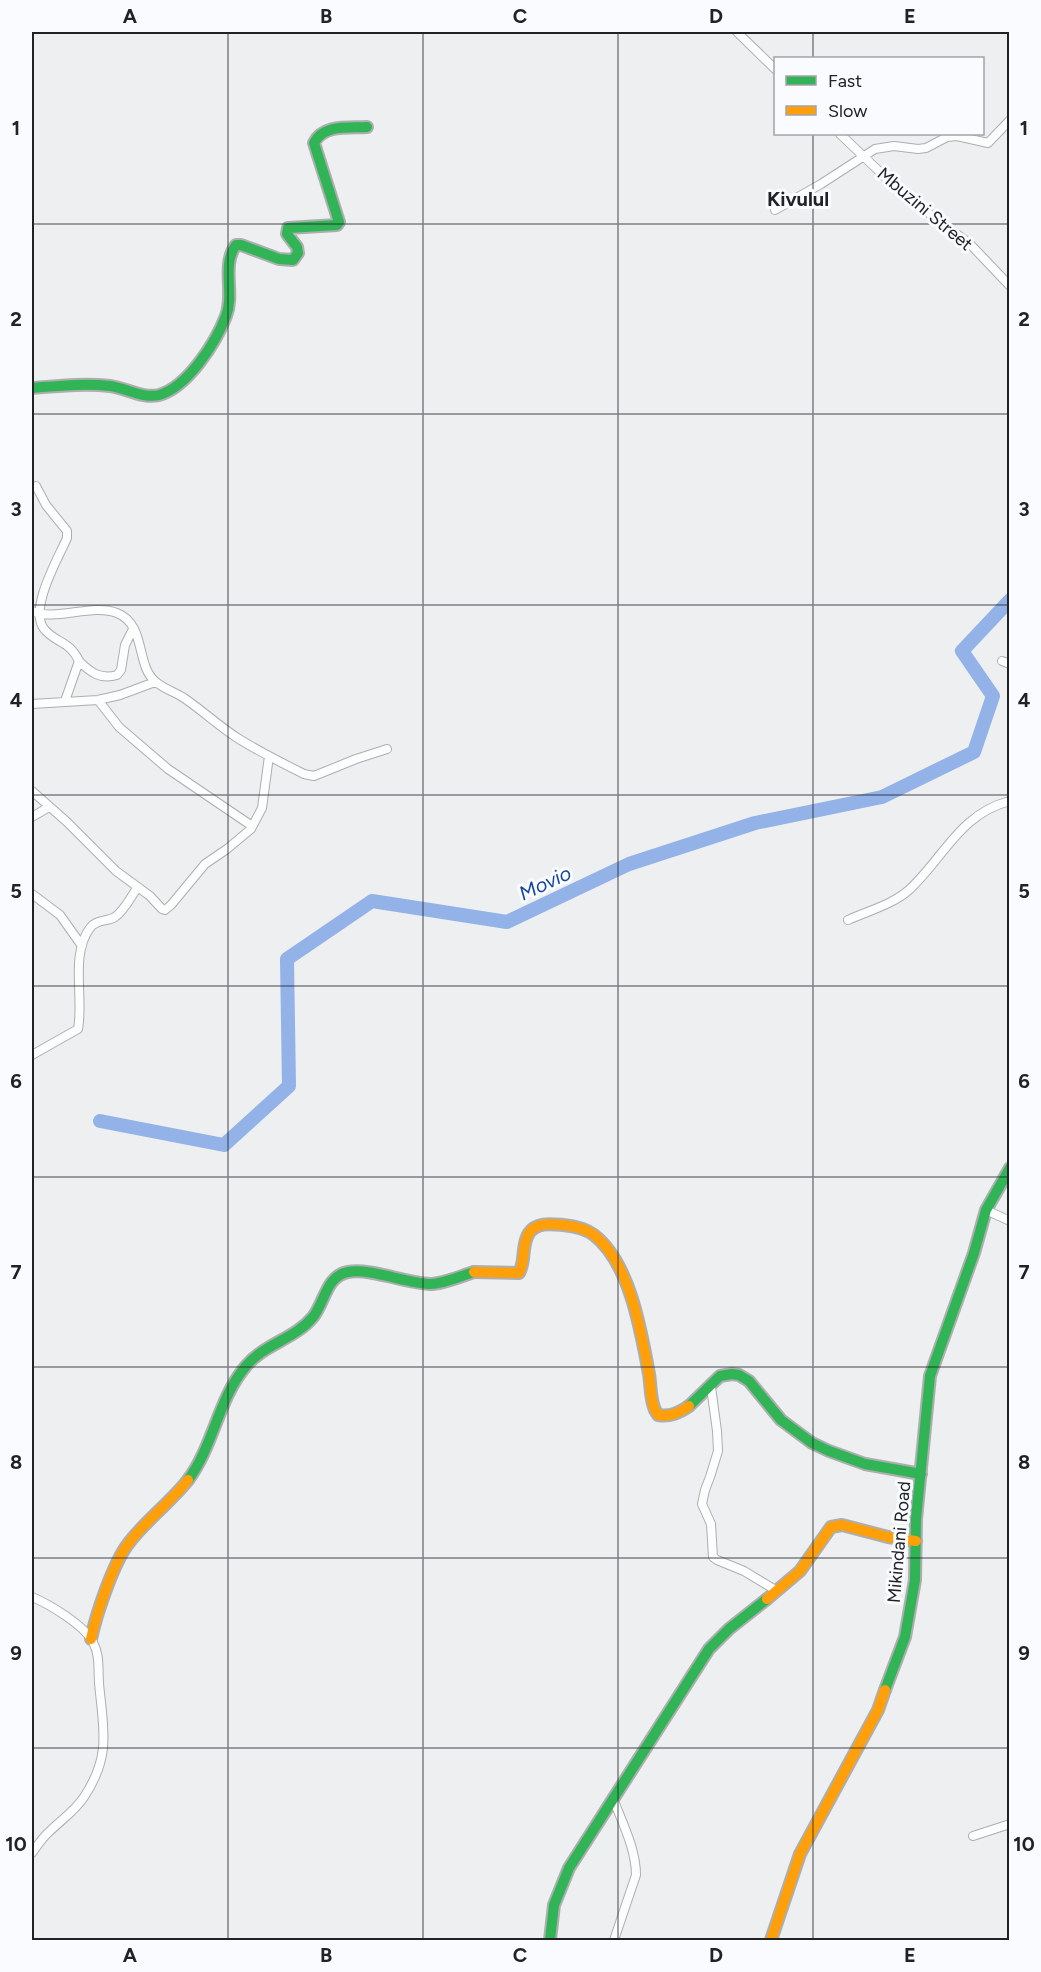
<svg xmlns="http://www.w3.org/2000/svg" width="1041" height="1972" font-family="Figtree,sans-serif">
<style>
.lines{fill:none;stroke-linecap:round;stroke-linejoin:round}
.river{stroke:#93b2e7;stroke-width:14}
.street-casing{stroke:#adaeb0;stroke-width:10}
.fast-casing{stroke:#adaeb0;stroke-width:14}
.slow-casing{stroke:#adaeb0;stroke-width:14}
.street{stroke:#fcfdfd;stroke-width:8}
.fast{stroke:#30b455;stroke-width:10}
.slow{stroke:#ff9f0a;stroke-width:10}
.grid{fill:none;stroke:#212224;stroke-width:1.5;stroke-opacity:0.55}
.labels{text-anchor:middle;stroke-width:6;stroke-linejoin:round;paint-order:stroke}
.street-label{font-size:18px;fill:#212224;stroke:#f9fbff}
.neighbourhood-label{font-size:20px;font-weight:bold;fill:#212224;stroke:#f9fbff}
.water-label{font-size:20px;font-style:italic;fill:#12459c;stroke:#f9fbff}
.neatline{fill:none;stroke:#212224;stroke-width:2}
.grid-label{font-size:20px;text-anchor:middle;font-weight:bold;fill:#212224}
</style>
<rect width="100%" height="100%" fill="#edeff1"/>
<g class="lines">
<path class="river" d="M100,1121L224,1145L289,1086L287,959L372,901L507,922L629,864L755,823L882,797L974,752L993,696L962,651L1010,600"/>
<defs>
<path id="street" d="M737,32L776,70
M840,134L903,194L970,244L1010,286
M775,210L821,184L875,149L894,146L918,149L926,148L947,137L957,136L988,143L1010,120
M36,486L46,505L67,531V538C59,557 27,611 45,630C56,643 70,641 79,661L65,701
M32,611C56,622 91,603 117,613C147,625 135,666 156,682C164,689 175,692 184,698C203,711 220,727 239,739C260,752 282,763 304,774L314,776L356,759L387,749
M79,661C90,672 100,680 117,675L121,670L125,645L133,629
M1002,661L1010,664
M98,700L119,727L168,769L252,826
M32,704L98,700L120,695L155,682
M32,791L67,822L116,871L150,896L162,909L165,910L171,905L205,864L227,849L251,829L262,808L269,756
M32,817L49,807
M32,894L60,915L82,946
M848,920C868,911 894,904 910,889C944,857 961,813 1010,801
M32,1055L78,1029C84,999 70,954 90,928C96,919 107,922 115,917C125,910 131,896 138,887
M986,1210L1010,1221
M711,1387L717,1431L718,1451L710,1477L705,1490L702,1504L711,1524L713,1557L717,1560L744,1571L777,1591
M32,1597C49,1604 84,1625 93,1642C100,1655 98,1669 99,1683C103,1728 112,1755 84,1797C75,1811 61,1820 49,1832C42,1838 37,1846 32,1853
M614,1801C623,1824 636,1850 636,1875L614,1940
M973,1836L1010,1824"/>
<path id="fast" d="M32,388C58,386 84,383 110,386C126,388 143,399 159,395C188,387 216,342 226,316C235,293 221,265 236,245H241L279,259L293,260L298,253L297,247L287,234L288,228L337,225L339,222L314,143C323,124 349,128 367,127
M689,1406L720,1376L732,1374L739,1375L749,1381L781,1420L812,1443L829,1451L865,1464L921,1474
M188,1480C214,1445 218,1399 246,1366C264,1344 295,1339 313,1317C325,1302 326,1276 348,1272C371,1268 405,1283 430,1284C443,1284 461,1276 474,1272
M885,1690L905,1637L915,1580L916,1519L930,1376L974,1253L986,1210L1010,1168
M550,1940L554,1905L569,1868L709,1649L729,1629L767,1599"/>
<path id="slow" d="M474,1272L519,1273C526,1261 521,1245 529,1233C537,1222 551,1224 563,1225C573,1226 585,1228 594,1235C630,1263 641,1331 649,1374C651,1386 650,1399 655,1410L658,1415C670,1417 679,1413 689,1406
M767,1599L800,1571L831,1527L842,1525L888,1537L916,1541
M91,1639C96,1615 113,1564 128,1544C145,1521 170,1503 188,1480
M771,1940L800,1854L878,1710L885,1690"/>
</defs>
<use href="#street" class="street-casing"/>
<use href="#fast" class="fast-casing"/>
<use href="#slow" class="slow-casing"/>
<use href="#street" class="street"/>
<use href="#fast" class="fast"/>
<use href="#slow" class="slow"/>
</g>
<path class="grid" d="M228,32V1940M423,32V1940M618,32V1940M813,32V58M813,134V1940M32,224H1010M32,414H1010M32,605H1010M32,795H1010M32,986H1010M32,1177H1010M32,1367H1010M32,1558H1010M32,1748H1010"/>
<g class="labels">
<g class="street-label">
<text transform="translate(925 209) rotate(40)" y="6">Mbuzini Street</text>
<text transform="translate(899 1542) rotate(-85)" y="6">Mikindani Road</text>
</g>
<g class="neighbourhood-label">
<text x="798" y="206">Kivulul</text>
</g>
<g class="water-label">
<text transform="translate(545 883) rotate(-25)" y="7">Movio</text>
</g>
</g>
<rect width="1041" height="1972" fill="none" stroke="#f9fbff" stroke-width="66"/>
<rect x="774" y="57" width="210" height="78" fill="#f9fbff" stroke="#a3a4a7" stroke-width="1.5"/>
<rect x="786" y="76" width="30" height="9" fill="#30b455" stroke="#a3a4a7" stroke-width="1.5"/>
<text x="828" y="87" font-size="18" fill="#212224">Fast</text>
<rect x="786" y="106" width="30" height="9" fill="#ff9f0a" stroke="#a3a4a7" stroke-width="1.5"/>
<text x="828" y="117" font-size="18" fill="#212224">Slow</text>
<rect x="33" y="33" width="975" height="1906" class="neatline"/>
<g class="grid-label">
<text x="130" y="23">A</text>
<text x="326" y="23">B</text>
<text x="520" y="23">C</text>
<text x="716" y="23">D</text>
<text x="910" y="23">E</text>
<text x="16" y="135">1</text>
<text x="1024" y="135">1</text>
<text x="16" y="326">2</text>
<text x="1024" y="326">2</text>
<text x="16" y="516">3</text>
<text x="1024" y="516">3</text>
<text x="16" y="707">4</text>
<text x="1024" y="707">4</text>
<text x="16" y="898">5</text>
<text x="1024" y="898">5</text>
<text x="16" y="1088">6</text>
<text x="1024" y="1088">6</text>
<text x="16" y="1279">7</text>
<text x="1024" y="1279">7</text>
<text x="16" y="1469">8</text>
<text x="1024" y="1469">8</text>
<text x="16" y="1660">9</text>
<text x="1024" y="1660">9</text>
<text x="16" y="1851">10</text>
<text x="1024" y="1851">10</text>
<text x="130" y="1962">A</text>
<text x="326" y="1962">B</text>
<text x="520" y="1962">C</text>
<text x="716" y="1962">D</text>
<text x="910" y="1962">E</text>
</g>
</svg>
